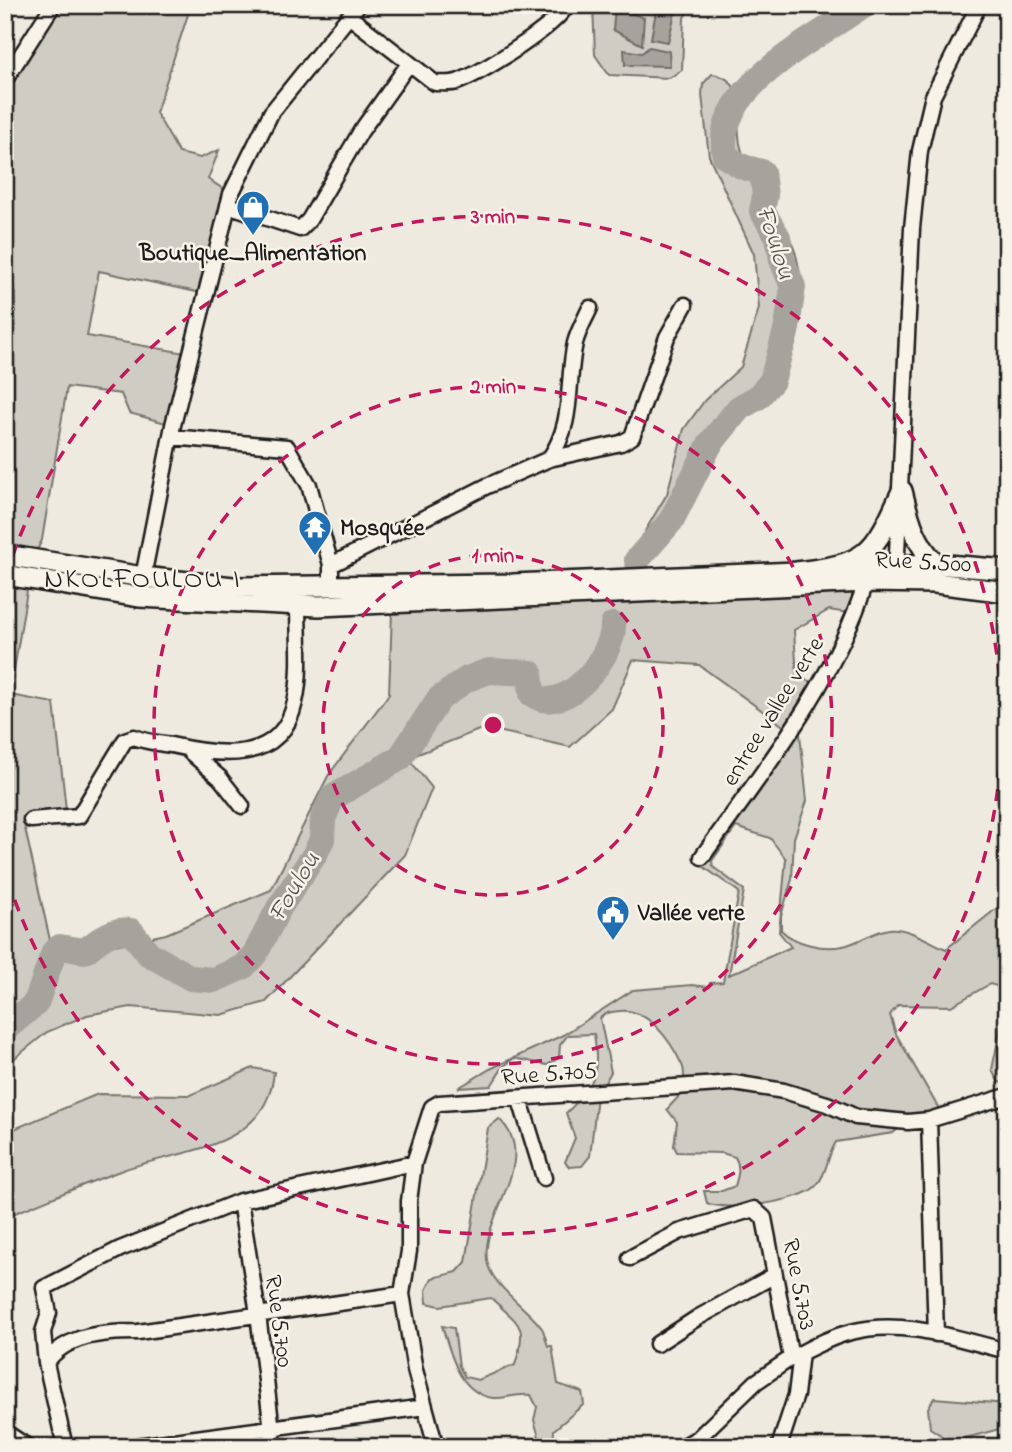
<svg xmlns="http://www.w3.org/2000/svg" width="1012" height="1452" font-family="'Indie Flower',sans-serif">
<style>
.green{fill:#cfccc3;stroke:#767470;stroke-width:2;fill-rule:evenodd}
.water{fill:#a6a39d;stroke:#6f6d69;stroke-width:2}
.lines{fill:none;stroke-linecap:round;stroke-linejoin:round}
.river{stroke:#a6a39d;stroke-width:26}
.minor-casing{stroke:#1c1c1c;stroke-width:19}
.major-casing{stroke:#1c1c1c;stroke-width:24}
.minor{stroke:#f7f3e8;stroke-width:14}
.major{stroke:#f7f3e8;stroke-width:19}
.ring{fill:none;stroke:#c2185b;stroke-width:3.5;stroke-dasharray:12 9}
.labels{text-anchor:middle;stroke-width:5;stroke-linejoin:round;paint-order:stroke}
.poi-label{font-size:24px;font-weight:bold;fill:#1c1c1c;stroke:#f7f3e8;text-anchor:start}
.street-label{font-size:24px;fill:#1c1c1c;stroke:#f7f3e8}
.water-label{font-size:26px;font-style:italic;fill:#535250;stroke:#f7f3e8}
.quarter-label{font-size:28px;letter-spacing:2px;fill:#1c1c1c;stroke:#f7f3e8}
.centre{fill:#c2185b;stroke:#f7f3e8;stroke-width:3.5}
.ring-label{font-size:21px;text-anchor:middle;font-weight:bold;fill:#c2185b;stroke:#f7f3e8;stroke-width:5;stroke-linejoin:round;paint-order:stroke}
</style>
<rect width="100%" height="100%" fill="#eeeae0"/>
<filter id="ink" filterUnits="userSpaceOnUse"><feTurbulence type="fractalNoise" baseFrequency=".0143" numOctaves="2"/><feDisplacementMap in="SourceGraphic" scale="14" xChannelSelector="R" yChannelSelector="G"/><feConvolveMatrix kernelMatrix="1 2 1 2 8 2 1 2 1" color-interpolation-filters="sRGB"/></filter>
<g filter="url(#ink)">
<path class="green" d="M53,5H191L156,113L179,153L200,158L219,150L208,179L231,194L206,294L99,271L87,336L191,354L173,425L129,413L121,394L67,387L42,540L32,560L10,695L54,703L68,827L24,824L54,958L166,934L271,890L328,776L389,694L393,585L867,581L854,614L829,610L794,630L797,678L822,684L793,733L699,665L633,660L612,709L570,747L484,728L408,758L432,788L405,855L266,1002L221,1015L131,1007L87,1015L47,1032L5,1066V397L13,348L16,294L5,290V80Z
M593,5H690L684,18L682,70L669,78L609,75L595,55Z
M712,74C750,79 733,120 741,148C751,182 778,208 791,241C806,275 805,333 786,365C780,377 766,386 757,396C745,411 734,428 724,444C706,472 691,502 674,532L667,540L655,542L645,531L667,494L684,429L705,400L741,367L759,308L754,254L709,156L702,95L703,84Z
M800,734L807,801L794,838L792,879L781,916V930C795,944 823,950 843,946C858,943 874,931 889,929C908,927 930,942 946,949L1007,900V1086L998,1081L992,1070C997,1042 1007,1014 997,986L990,984L951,1006L898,1005L890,1015L896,1034L939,1109L908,1121L893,1133L836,1142C827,1156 827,1175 815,1187C799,1202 726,1212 707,1203L704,1191H722L735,1186C738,1176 741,1167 735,1157L722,1153L677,1152L674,1146L677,1122L667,1109L683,1092C683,1084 686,1072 682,1065C671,1041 648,1008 620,1011C612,1012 606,1012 600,1018L611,1072L597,1096L590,1156L582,1166L569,1167L565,1162L575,1138L566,1113C595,1086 600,1073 594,1034L568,1035L560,1045L559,1058L547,1065L514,1058L503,1067L491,1086L458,1088L490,1069L563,1035L633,990L692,985L709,987L710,983L723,982L739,892L701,865L792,736ZM736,827L770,838L786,859L779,932L791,947L729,975L744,890L713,867L712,861Z
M253,1068L274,1072C267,1152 177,1149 120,1171C81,1185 43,1202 5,1217V1127L12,1130L98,1094L190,1095Z
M499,1119C542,1159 481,1214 487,1260C490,1286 532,1311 543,1330C545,1335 546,1341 548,1346H552L558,1384L582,1392L584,1404L554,1430L553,1447H542L534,1420L537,1407L531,1395C517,1393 505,1399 493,1398C458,1393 451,1353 442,1326L454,1328L459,1366L465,1377L478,1380L515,1365C528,1324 521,1326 491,1298L440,1306L427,1303L426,1290L432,1278L457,1272L466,1262L488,1128Z
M934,1398L1007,1404V1427L951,1442L930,1428L928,1408Z"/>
<path class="water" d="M657,5H677L668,42L651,39Z
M615,7L644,18L642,45L613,30Z
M649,47L669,51L670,66L625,65L624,50L642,53Z"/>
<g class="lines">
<path class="river" d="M637,560L671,521L710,444L739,408L758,397L772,381L787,327L793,287L782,260L778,237L762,211L765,196L762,172L743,167L725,156C711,87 817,39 863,5
M5,1029L36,1003L54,952L60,947L85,951C99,940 112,928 131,931L149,954L191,978L214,980L243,967L255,954L279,908L315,854L322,839L323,819L332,798L400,758L439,699L467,679L489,671L530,673L532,694C565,719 614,655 613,625"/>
<defs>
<path id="minor" d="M350,17L435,83C443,83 450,84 457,82C482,73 555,27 567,5
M5,80L53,5
M228,205L300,229L309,220L361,131L408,65
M171,437L287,447L309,485L331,565
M549,459C575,423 566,384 575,343C578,331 585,319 590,308
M896,575L912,228L920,151L933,96L979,5
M143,577L173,425L231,194L271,113L358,5
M331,588V565L487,486L549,459L621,443L632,437L667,337L685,305
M189,751L220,778L242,806
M31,820L79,816L125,740L134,737C146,742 158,743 171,745C219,756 281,765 295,702C302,672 298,636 298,606
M702,857C763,771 833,685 866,582
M520,1100L544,1178
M929,1120L936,1334
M240,1201L258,1314L274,1447
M630,1258L679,1232L754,1209L764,1218L791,1358C811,1348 830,1337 851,1332C903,1318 957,1339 1007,1351
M657,1344L697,1318L775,1275
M46,1363C66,1334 105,1332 138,1332L402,1294
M5,1432L28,1447
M65,1447L46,1363L43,1332L49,1313L44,1288L120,1249L240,1201L414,1163
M129,1447L425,1407
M436,1447L415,1370L402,1294L409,1251V1201L414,1163L432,1107L439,1103L734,1083L784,1091L827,1104L856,1117L908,1122L929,1120L1007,1096
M682,1447L698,1438L756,1382L791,1358
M779,1447L796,1395L801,1353"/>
<path id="major" d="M902,491C909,519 915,543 936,564
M5,555L143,577L233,587L513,584L796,572C868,564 873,555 902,491
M847,567L936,564L1007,570
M5,575L139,597L319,606L866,582L935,583L1007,592"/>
</defs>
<use href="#minor" class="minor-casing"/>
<use href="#major" class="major-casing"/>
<use href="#minor" class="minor"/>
<use href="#major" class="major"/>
</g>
</g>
<g class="ring">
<circle cx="493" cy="725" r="170"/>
<circle cx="493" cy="725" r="339"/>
<path d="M6 576A509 509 0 1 1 6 874"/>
</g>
<defs>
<symbol id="shop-pin" viewBox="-11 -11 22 30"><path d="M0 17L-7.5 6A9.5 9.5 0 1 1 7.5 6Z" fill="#1f6fb2" stroke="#f7f3e8"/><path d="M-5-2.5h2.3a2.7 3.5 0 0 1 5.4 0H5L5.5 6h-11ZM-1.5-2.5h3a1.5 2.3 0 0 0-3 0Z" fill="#fff"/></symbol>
<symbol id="temple-pin" viewBox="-11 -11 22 30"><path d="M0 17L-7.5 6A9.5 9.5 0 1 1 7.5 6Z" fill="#1f6fb2" stroke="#f7f3e8"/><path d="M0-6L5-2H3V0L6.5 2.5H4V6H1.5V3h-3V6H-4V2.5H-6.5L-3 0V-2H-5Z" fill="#fff"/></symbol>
<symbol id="civic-pin" viewBox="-11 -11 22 30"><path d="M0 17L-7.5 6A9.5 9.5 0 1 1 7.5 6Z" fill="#1f6fb2" stroke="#f7f3e8"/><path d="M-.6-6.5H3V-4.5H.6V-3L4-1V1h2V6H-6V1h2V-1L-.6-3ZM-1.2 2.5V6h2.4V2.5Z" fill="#fff"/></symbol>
</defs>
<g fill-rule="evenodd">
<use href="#shop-pin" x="234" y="188" width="38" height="52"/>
<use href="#temple-pin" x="296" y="508" width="38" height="52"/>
<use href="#civic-pin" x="594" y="893" width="38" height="52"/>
</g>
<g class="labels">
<g class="poi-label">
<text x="253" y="260" text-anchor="middle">Boutique_Alimentation</text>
<text x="340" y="535">Mosquée</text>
<text x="638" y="920">Vallée verte</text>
</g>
<g class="street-label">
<text transform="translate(923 561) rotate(3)" y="8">Rue 5.500</text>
<text transform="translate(772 711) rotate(-58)" y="8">entree vallee verte</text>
<text transform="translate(549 1073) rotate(-4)" y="8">Rue 5.705</text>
<text transform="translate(800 1284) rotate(79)" y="8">Rue 5.703</text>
<text transform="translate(280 1321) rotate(82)" y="8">Rue 5.700</text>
</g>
<g class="water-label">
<text transform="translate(777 242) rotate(72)" y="9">Foulou</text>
<text transform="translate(293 886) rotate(-59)" y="9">Foulou</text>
</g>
<g class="quarter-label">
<text x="143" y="587">NKOLFOULOU I</text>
</g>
</g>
<circle cx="493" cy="725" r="10" class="centre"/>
<g class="ring-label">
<text x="493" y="223">3 min</text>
<text x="493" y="393">2 min</text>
<text x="493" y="562">1 min</text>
</g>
<rect width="1012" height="1452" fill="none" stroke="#f7f3e8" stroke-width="28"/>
<rect x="14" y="14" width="984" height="1424" fill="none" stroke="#1c1c1c" stroke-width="2.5" filter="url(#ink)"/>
</svg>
